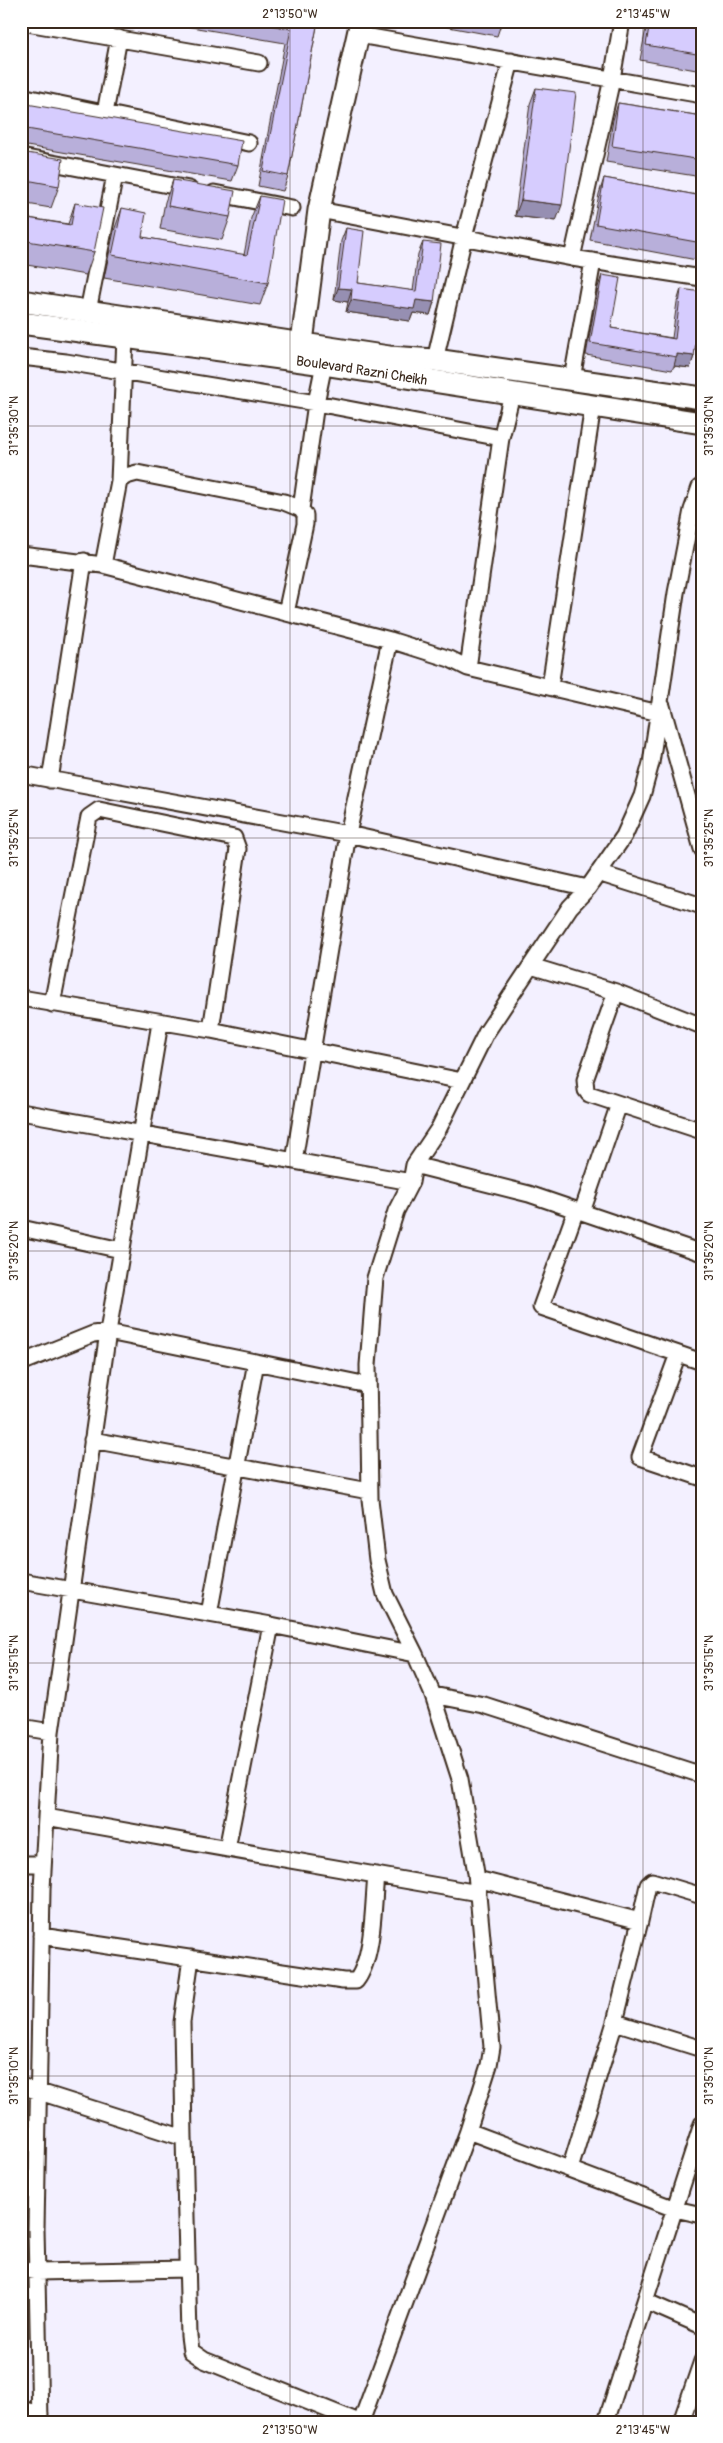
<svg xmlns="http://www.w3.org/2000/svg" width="723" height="2443" font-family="Pangolin,sans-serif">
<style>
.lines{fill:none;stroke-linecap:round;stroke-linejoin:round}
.street-casing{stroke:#3b2a1e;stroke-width:19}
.secondary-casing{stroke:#3b2a1e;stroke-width:25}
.street{stroke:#fff;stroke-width:15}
.secondary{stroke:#fff;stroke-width:21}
.wall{fill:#b8afda;stroke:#3b2a1e}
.shaded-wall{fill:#968fb2;stroke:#3b2a1e}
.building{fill:#d6ccfe;stroke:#3b2a1e}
.ticks{fill:none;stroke:#3b2a1e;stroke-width:1;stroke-opacity:0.45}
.labels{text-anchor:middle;stroke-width:5;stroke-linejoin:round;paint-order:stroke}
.street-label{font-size:14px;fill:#3b2a1e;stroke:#fff}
.neatline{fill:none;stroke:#3b2a1e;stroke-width:2}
.ticks-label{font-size:12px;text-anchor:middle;fill:#3b2a1e}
</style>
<rect width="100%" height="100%" fill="#f3f0ff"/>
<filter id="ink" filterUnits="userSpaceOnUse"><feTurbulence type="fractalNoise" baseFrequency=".02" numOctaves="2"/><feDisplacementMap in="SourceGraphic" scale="10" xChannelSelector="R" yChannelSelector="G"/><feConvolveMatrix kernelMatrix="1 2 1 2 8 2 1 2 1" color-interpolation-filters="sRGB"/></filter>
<g filter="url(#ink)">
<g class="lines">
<defs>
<path id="street" d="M21,22L259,63
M359,35L702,95
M21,96L249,143
M105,113L119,38
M21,157L189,189
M214,193L292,208
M319,210L572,258L702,278
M572,258L612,79L622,21
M88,311L115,175
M21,357L66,362L316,403L501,438
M435,360L464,237L511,61
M572,379L593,261
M119,481L125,337
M301,509L316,403L324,364
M21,555L103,565L390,640L348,834L21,774
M103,565L119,481L126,476L137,473L284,502L301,509L305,515V524L286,613
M390,640L450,659L468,668L501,438L512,394
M468,668L659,713
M550,686L593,406
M662,706L702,849
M50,780L84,561
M598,873L702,906
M531,966L616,992L702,1026
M616,992L585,1080L586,1090L589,1094L702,1131
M21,998L211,1030L462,1081
M52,1004L89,817L99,810L234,838L238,849L211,1030
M160,1023L108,1332L368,1385
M21,1112L411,1182
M294,1161L348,834L588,888
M414,1165L529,1194L702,1253
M576,1210L541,1307L702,1362
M582,1212L619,1104
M21,1228L121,1250
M678,1354L640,1457L702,1478
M21,1363L93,1334L108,1332L51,1732L46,1817L42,1889L36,2229L40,2422
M92,1440L369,1491
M21,1581L271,1625L415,1654L433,1695
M209,1614L256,1362
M415,1654L385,1594L377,1560L370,1499L368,1365L375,1278L396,1211L411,1182L414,1165L439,1128L486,1033L570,907L588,888L624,836L642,796L651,763L676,593L692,510L700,487
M21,1727L51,1732
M46,1817L478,1893
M227,1849L271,1625
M21,1864H43
M477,1879L640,1921L648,1885L652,1881L702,1896
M41,1936L343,1981H356C374,1958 373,1905 376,1875
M615,2022L702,2049
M21,2086L184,2138L189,2336L191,2351L204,2360L359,2422
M468,2131L675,2209L702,2215
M184,2138L182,2022L191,1958
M570,2169L615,2022L640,1921
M21,2269L37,2272L188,2269
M645,2301L702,2326
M21,2409L40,2414
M361,2422L468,2131L489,2065L492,2047L476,1873L460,1779L433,1695L484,1705L702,1775
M606,2422L702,2124
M681,2422L702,2361"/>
<g id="secondary">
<path d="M21,301L389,357L435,360L702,398"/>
<path id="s1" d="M21,323L324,364L702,423"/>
<path d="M300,358L319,210L361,21"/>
</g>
</defs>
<use href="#street" class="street-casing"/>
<use href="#secondary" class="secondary-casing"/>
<use href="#street" class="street"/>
<use href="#secondary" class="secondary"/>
</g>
<path class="wall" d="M156,21H318L288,176L283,191L258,186L285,43Z
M396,21H502L497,36L427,23L426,26Z
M648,21H695L702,22V71L640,60L646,28Z
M536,88L556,221L515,216L530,104Z
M21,103L238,165L232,181L21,145Z
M618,103L702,116V177L606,162L613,120Z
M21,152L59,186L51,208L21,203Z
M604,178L702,196V261L590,240L599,194Z
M173,180L230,217L222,240L160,229L165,202Z
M260,196L268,283L260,305L104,278L114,231L122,208L142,237L244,255L251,218Z
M75,203L94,252L86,275L21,264V217L68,224Z
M346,228L358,283L413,291L418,254L423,242L434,302L430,315L413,313L410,321L346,312L348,302L334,300L341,241Z
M602,275L611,328L672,338L677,302L681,289L694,356L690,368L674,366L672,370L586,355L598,287Z"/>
<path class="shaded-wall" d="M521,200L562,205L556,221L515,216Z
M338,288L352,289L348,302L334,300Z
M351,300H416L434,302L430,315L413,313L410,321L346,312Z
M677,354L694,356L690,368L674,366Z"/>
<path class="building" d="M248,21H318L288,176L263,171L291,29Z
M650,21H695L702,22V55L646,45Z
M536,88L576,93L562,205L521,200Z
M21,103L242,141L238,165L21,128Z
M618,103L702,116V160L612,146Z
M21,152L63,159L59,186L21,179Z
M604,178L702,196V243L596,224Z
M173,180L235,191L230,217L168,206Z
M260,196L282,200L268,283L112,255L122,208L146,213L142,237L247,255Z
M75,203L103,208L94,252L21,240V217L71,225Z
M346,228L364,231L358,283L416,291L423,242L441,244L434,302L416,300L414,309L351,300L352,289L338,288Z
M602,275L620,278L611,328L675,339L681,289L702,292V298L694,356L677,354V357L590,343Z"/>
</g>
<path class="ticks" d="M290,21V2422M643,21V2422M21,426H702M21,838H702M21,1251H702M21,1663H702M21,2076H702"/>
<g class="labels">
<g class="street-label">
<text dy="5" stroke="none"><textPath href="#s1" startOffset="344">Boulevard Razni Cheikh</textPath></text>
</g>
</g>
<rect width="723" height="2443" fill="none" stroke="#fff" stroke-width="55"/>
<rect x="28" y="28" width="668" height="2388" class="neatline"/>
<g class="ticks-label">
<text x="290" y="18">2°13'50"W</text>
<text x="643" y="18">2°13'45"W</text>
<text transform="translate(14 426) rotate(-90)" y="4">31°35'30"N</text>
<text transform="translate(709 426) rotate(-90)" y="4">31°35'30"N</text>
<text transform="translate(14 838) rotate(-90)" y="4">31°35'25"N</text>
<text transform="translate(709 838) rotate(-90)" y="4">31°35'25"N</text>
<text transform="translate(14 1251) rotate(-90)" y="4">31°35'20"N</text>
<text transform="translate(709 1251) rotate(-90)" y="4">31°35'20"N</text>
<text transform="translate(14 1663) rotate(-90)" y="4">31°35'15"N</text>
<text transform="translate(709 1663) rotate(-90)" y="4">31°35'15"N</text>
<text transform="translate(14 2076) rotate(-90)" y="4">31°35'10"N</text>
<text transform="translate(709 2076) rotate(-90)" y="4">31°35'10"N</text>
<text x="290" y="2434">2°13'50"W</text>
<text x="643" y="2434">2°13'45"W</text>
</g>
</svg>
